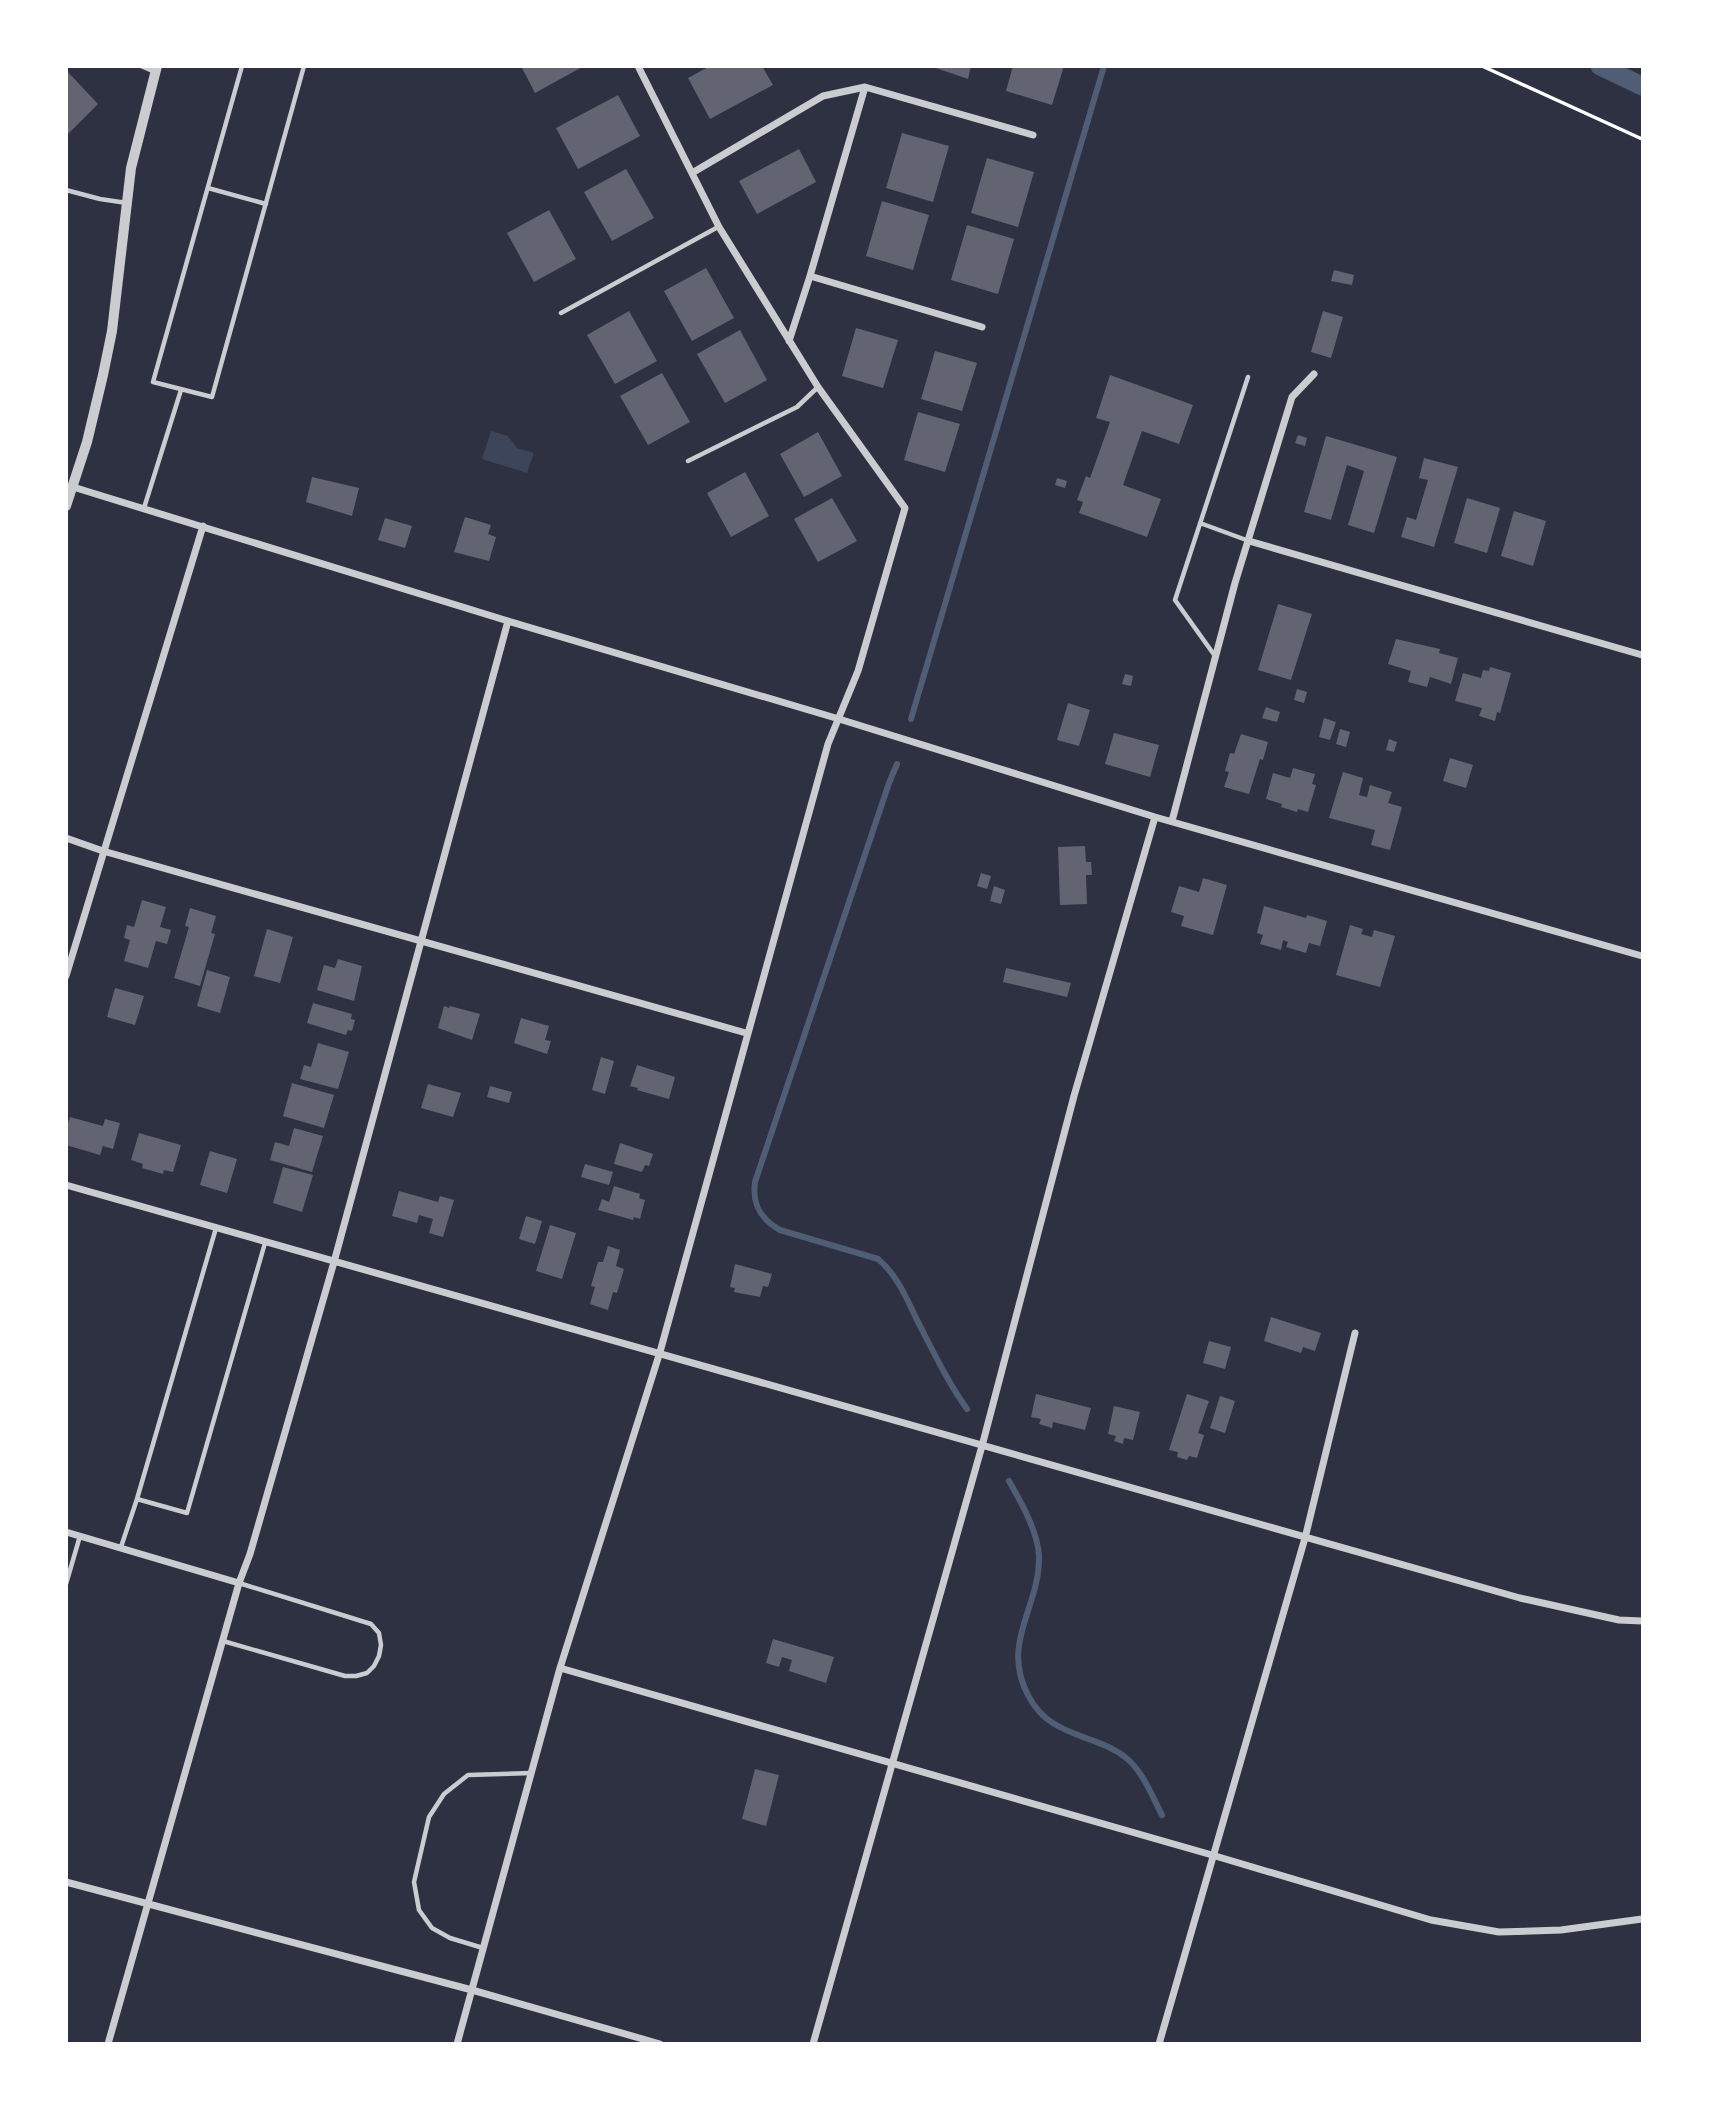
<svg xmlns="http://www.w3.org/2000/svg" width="1709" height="2110" font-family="Arial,sans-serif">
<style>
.green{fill:#3c4559}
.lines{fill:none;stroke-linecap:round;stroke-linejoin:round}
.stream{stroke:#4f5d75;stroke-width:6}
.canal{stroke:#4f5d75;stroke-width:19}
.building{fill:#626471}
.path{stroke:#fff;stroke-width:3.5}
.service{stroke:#caccd0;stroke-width:4.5}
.minor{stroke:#caccd0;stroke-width:7}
.tertiary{stroke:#caccd0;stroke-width:10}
</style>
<rect width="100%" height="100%" fill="#2d3142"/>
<path class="green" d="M491,431L508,436L517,448L534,453L527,473L482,459Z"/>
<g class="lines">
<path class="stream" d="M911,719L1104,66
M897,764L889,783L755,1182C752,1204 760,1219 780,1230L878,1259C897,1275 906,1297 916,1318C932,1349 947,1381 967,1409
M1009,1481C1021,1502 1037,1530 1039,1555C1041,1606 1000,1642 1028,1695C1049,1738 1094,1733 1125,1757C1143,1771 1152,1796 1162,1815"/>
<path class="canal" d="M1600,66L1642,86"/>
</g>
<path class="building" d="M521,66H584L535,93Z
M710,66H762L773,85L710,119L688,78Z
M930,66H971L968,79Z
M1013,66H1064L1052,105L1006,91Z
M66,70L98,104L66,136Z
M618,95L640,136L578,169L556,128Z
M902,133L949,146L933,202L886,188Z
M799,149L816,182L757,214L739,181Z
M987,158L1034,172L1018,227L971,213Z
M626,169L654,218L612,241L584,192Z
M882,201L929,215L913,270L866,256Z
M549,210L576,259L534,282L507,233Z
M967,225L1014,239L998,294L951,280Z
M706,268L734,318L692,341L664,291Z
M1334,270L1354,275L1352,285L1331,281Z
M629,311L657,361L615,384L587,335Z
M1323,311L1343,317L1331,358L1311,352Z
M856,328L898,340L883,388L842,376Z
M740,330L767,380L725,403L697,354Z
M935,351L977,363L962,411L921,399Z
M662,373L690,422L648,445L620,396Z
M1110,375L1193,405L1179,444L1142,431L1123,485L1161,499L1147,537L1079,513L1083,502L1077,500L1086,476L1090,478L1110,422L1096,418Z
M918,412L960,424L945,472L904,460Z
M818,432L842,476L804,497L780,454Z
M1298,435L1307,438L1305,446L1295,443Z
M1326,436L1397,457L1374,533L1348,525L1364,471L1347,465L1331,520L1304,512Z
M1424,458L1458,467L1434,547L1401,537L1407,517L1416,520L1428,480L1419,478Z
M745,472L769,516L731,537L707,493Z
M312,477L359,488L352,516L306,502Z
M1057,478L1067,481L1065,488L1055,485Z
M832,498L857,541L818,562L794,519Z
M1467,498L1500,508L1487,553L1454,543Z
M1514,511L1546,521L1533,566L1501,556Z
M465,517L491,525L488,534L496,537L489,561L454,552Z
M385,518L412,526L405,548L378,540Z
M1278,604L1312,614L1291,680L1258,670Z
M1396,639L1440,649L1439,653L1458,658L1451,684L1430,677L1427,687L1408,682L1411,671L1388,664Z
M1490,667L1511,673L1500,713L1497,712L1495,721L1479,716L1482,708L1455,701L1463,673L1481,678L1483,670L1489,671Z
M1125,674L1133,676L1131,686L1122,684Z
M1297,689L1307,692L1304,703L1294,700Z
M1068,703L1090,710L1079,746L1057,740Z
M1266,707L1280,712L1277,722L1262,718Z
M1324,718L1336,722L1330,740L1319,737Z
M1340,729L1350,732L1346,747L1336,744Z
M1114,733L1159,745L1150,777L1105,764Z
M1241,734L1268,742L1263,760L1260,759L1249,794L1224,787L1229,772L1225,771L1230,753L1234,754Z
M1389,739L1397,742L1394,752L1386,750Z
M1450,758L1473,765L1466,788L1443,781Z
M1293,768L1315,774L1312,784L1316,785L1308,812L1298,809L1297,812L1281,807L1282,804L1266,799L1273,773L1290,778Z
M1343,772L1363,778L1359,795L1367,797L1370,785L1392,792L1388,803L1402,807L1390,850L1371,845L1375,830L1329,818Z
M1085,846L1086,862H1091L1092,875H1086L1087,904L1060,905L1058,847Z
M981,873L991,876L987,889L977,886Z
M1203,878L1227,885L1213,935L1181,926L1184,916L1171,912L1179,886L1199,892Z
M994,886L1005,890L1001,904L990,901Z
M142,900L166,907L160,927L171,930L167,944L156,941L148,968L124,961L130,940L124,938L127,925L134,927Z
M1264,906L1306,918L1307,915L1327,921L1320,946L1309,943L1306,953L1286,947L1288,942L1283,940L1281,950L1260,944L1263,935L1257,933Z
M190,908L216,916L211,933L215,934L200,986L174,978L189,927L185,926Z
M1350,925L1363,929L1361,934L1372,937L1374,930L1395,936L1380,987L1336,975Z
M267,929L293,937L280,983L254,976Z
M338,959L362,966L354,1001L317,990L324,965L335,968Z
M1006,968L1071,983L1067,997L1003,982Z
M207,970L230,977L220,1013L197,1006Z
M115,988L144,996L135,1025L107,1017Z
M313,1003L352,1014L351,1019L355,1020L352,1031L348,1030L346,1035L307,1023Z
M444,1006L449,1008L450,1006L480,1014L472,1040L438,1028Z
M521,1018L549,1026L545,1040L551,1041L547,1054L514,1043Z
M318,1043L349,1052L338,1089L300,1079L304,1065L311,1067Z
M601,1057L614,1061L605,1094L592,1090Z
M637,1065L675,1077L669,1099L637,1090L638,1088L630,1086Z
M292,1083L334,1095L324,1128L283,1116Z
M428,1084L461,1093L453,1117L421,1108Z
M490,1086L512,1092L509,1103L487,1097Z
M70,1117L103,1126L105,1119L120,1123L113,1149L103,1146L100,1155L66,1145V1128Z
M294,1128L323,1136L312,1172L270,1160L275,1142L289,1146Z
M139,1133L181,1145L173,1172L164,1170L163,1174L142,1168L143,1164L131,1160Z
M620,1143L653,1154L649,1166L645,1165L642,1172L614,1164Z
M210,1151L237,1159L227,1193L200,1185Z
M585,1164L613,1172L609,1185L581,1177Z
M283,1167L313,1175L302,1212L273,1203Z
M614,1186L640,1194L639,1198L645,1200L640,1219L634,1217L633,1220L598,1210L602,1199L609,1202Z
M399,1191L438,1202L440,1196L454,1200L443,1237L429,1233L433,1219L419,1215L417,1223L392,1216Z
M526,1216L542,1221L535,1244L519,1239Z
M550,1225L576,1233L562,1279L536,1271Z
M608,1246L620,1250L616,1266L624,1269L617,1293L613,1292L608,1310L590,1304L595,1287L591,1286L598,1262H603Z
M735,1264L772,1274L768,1287L763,1286L760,1297L734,1292L735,1288L730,1287Z
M1271,1317L1321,1333L1315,1351L1303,1347L1301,1353L1264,1341Z
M1209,1341L1231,1347L1225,1369L1203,1363Z
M1036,1394L1091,1408L1085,1430L1053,1422L1052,1428L1039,1424L1041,1419L1031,1417Z
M1187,1394L1209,1401L1198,1433L1204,1435L1197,1458L1189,1456L1187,1460L1177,1457L1178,1452L1169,1450Z
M1220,1396L1235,1401L1225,1433L1210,1428Z
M1114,1406L1140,1412L1133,1440L1124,1438L1123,1444L1114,1441L1116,1436L1108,1434Z
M773,1639L834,1657L826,1683L789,1671L792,1660L782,1657L779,1667L766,1663Z
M755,1769L779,1775L766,1826L742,1819Z"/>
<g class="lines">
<path class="path" d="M1482,66L1642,139"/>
<path class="service" d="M141,66L155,72
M242,66L153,382L212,397L304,66
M208,188L266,204
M66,190L100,199L127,203
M561,313L718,227
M688,461L797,407L818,387
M144,508L181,390
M1200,523L1249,541
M1215,656L1175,600L1248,377
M216,1228L137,1499L187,1513L265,1243
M121,1547L137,1499
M66,1584L80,1536
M223,1641L345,1676H356L367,1673L374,1666L379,1656L381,1645L379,1633L371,1624L239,1583
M483,1948L450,1938L432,1928L419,1910L414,1882L429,1817L444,1794L468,1775L531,1773"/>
<path class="minor" d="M692,173L823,96L865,87
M810,276L865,87L1033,135
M789,341L810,276L982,327
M73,487L508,621L839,719L1155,817L1642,956
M1249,541L1642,655
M1172,821L1235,583L1292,397L1314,374
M66,838L103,851L746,1033
M66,976L203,526
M66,1185L1520,1598L1619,1620L1642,1621
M66,1532L239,1583
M560,1668L1212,1855L1431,1920L1499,1932L1561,1930L1642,1919
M66,1882L472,1990L660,2044
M108,2044L239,1583L250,1554L334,1262L508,621
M457,2044L560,1668L660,1352L828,744L858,671L905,508L818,387L719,227L638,66
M813,2044L982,1446L1074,1096L1155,817
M1159,2044L1305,1538L1355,1333"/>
<path class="tertiary" d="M66,506L87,442L103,375L112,331L131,168L157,66"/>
</g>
<rect width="1709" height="2110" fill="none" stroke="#ffffff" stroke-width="136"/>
</svg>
